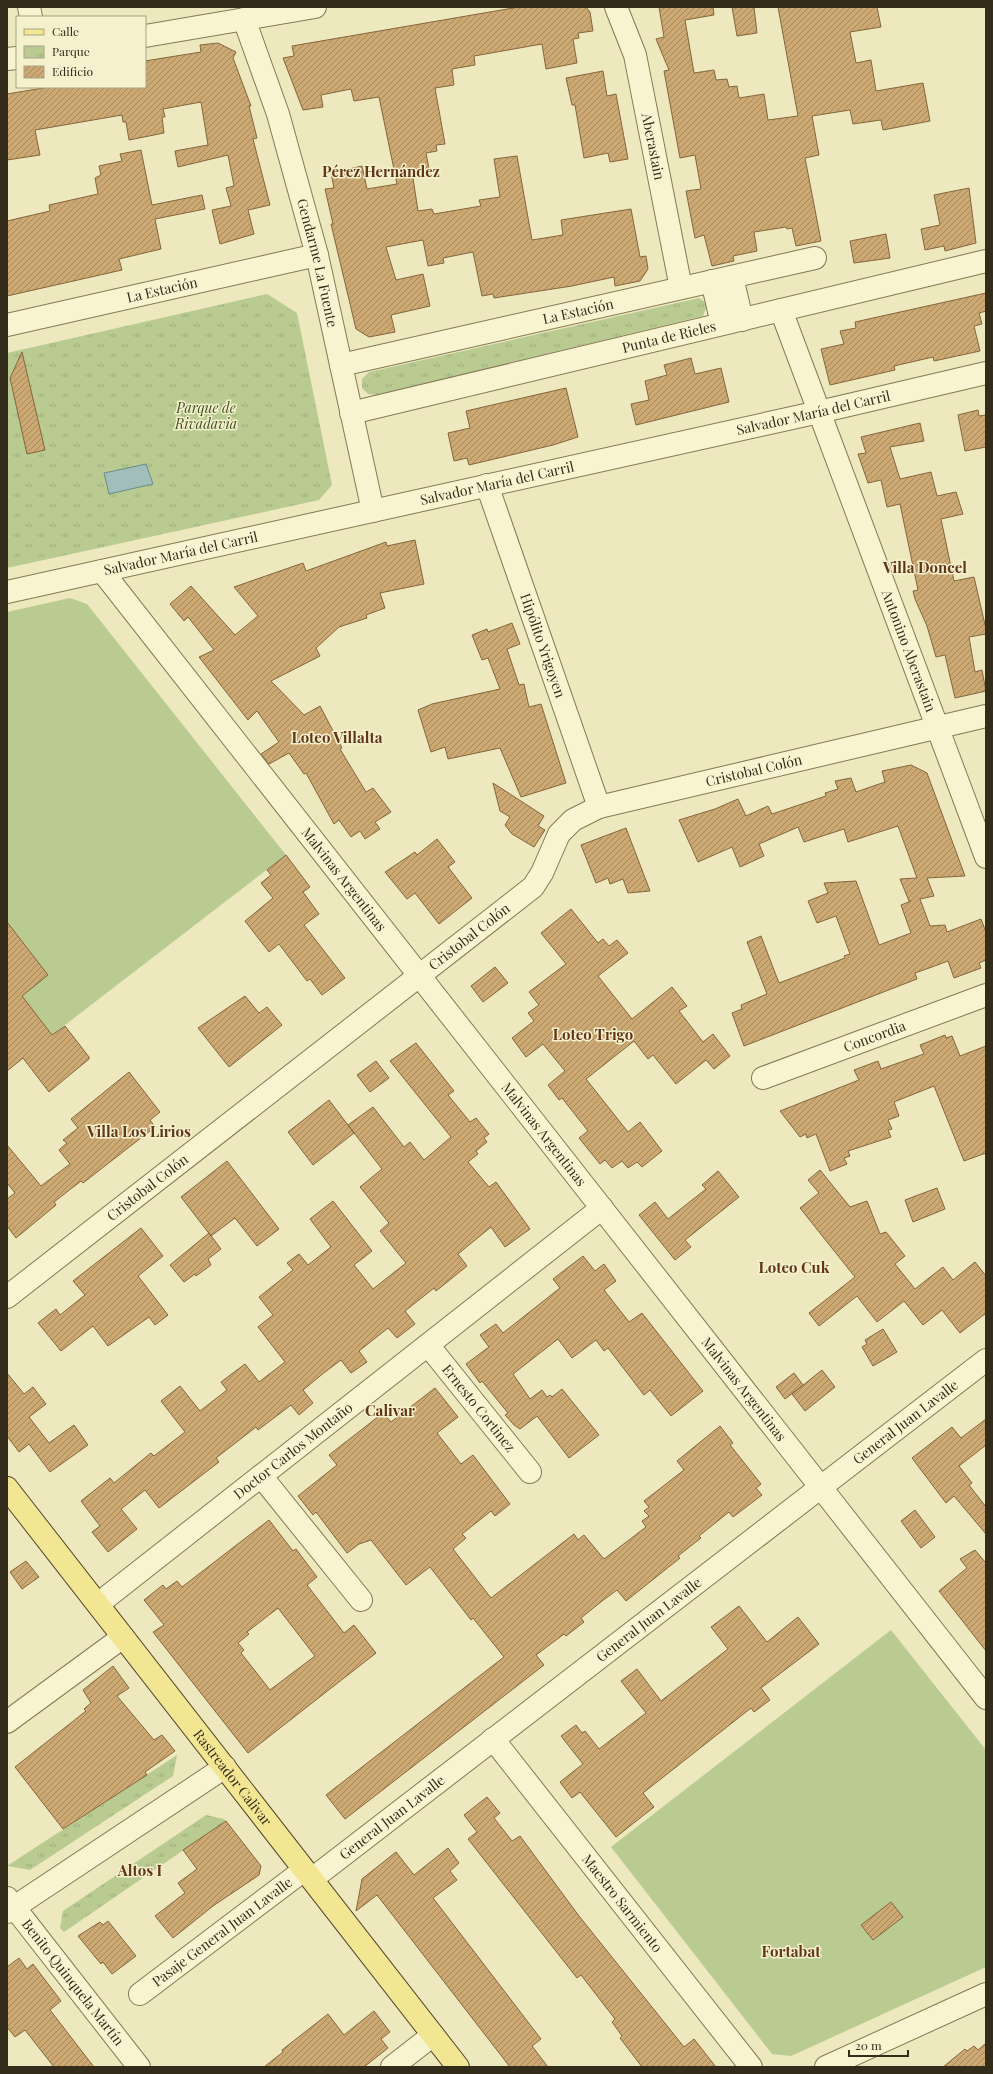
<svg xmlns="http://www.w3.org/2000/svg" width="993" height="2074" font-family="'Playfair Display',serif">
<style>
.green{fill:#b9cb91}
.park{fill:url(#park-tufts)}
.water{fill:#a1bebb;stroke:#688c89}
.building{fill:url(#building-hatch);stroke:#84663c;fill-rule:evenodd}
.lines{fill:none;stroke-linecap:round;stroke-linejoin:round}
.minor-casing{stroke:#857856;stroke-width:24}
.major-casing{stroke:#52442b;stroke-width:24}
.minor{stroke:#f8f4d0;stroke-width:22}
.major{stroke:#f2e693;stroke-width:22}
.labels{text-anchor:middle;stroke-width:3;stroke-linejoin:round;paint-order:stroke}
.street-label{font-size:14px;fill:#342c1b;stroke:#f5f1cc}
.park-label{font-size:14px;font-style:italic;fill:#3c5022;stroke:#f5f1cc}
.neighbourhood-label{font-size:15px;font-weight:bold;fill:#60361b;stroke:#f5f1cc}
</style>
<defs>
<pattern id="park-tufts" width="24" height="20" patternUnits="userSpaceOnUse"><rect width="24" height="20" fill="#b9cb91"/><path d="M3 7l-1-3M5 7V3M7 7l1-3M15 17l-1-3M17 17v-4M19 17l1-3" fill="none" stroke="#a0ae7c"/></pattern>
<pattern id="building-hatch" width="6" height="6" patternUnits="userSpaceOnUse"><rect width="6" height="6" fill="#cca872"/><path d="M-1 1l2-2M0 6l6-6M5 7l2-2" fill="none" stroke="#a6895d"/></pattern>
</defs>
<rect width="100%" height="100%" fill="#ede8bd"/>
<path class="green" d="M70,598L87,604L286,855L52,1035L7,978V612Z
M891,1630L986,1750V1967L791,2056L772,2054L611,1847Z"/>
<path class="park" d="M267,294L297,313L332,485L319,500L7,568V353Z
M699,298L705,302L707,306L703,316L377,395L368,394L362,388V379L369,372Z
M177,1755L173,1776L30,1870L7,1866Z
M206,1815L224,1819L226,1821L64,1932L60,1928L63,1911Z"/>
<path class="water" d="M146,464L153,484L109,494L104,473Z"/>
<path class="building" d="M519,7H586L590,12L593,31L578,33L579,38L573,39L577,63L546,69L542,44L474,56L475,65L452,69L454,85L435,88L445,144L436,145L437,151L426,153L430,174L413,178L418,211L432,209L434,214L481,206L479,200L500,197L494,159L517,156L532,240L563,235L561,220L631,209L640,257L646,256L648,269L640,281L615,286L614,277L572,286L494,298L493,294L482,296L473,252L443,258L444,263L428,266L423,240L386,247L396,280L423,274L430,306L391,315L395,332L369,337L356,329L331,224H333L325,189L334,188L331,173L362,166L367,189L397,184L379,97L354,101L351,89L321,95L323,107L303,110L283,58L294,56L292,46Z
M659,7H713L714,15L685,20L694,73L714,70L716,80L727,79L729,87L737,86L739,98L764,94L768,120L798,116L778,7H877L881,27L850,32L856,63L871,60L876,91L923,83L930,121L883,130L881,120L853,124L850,110L812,116L819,155L805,158L821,241L796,246L792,228L787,229L786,227L754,232L757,251L733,256L734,261L712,266L704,235L695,238L686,191L701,189L695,155L680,158L664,71L669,70L656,39L664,37Z
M732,7H754L757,33L737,36Z
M218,43L236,52L233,58L251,106H249L257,138L253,139L270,205L248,210L254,234L220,244L212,210L231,206L226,188L234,186L228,155L178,167L175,151L208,145L201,102L163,109L165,117H162L164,133L129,140L126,122H123L122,115L35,130L40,155L7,160V94L49,87H145V61L201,52L200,45Z
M603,71L607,96L616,94L628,159L610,162L608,153L584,158L575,105H572L566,78Z
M141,150L152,205L202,195L205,209L155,219L161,249L119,259L122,270L7,296V221L50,211L49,205L98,194L95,178L101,175L99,166L122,161L120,154Z
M969,188L976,243L945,251L944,246L925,250L921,229L940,225L934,195Z
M886,234L890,258L854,263L850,241Z
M986,293V311L979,313L982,324L974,326L980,351L934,361L933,357L894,366L895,370L830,385L821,349L844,344L840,331L856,328L855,322Z
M22,352L45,450L27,454L10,378Z
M691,358L695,374L721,368L729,402L636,425L631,404L649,400L645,381L667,375L664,365Z
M566,388L578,437L553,445L469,465L467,458L454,461L448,433L470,428L466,411Z
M978,410L979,416L986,415V447L965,451L958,415Z
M920,423L924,441L890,447L900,479L931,472L937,496L956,492L963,514L941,519L954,581L974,577L986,629V634L969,637L975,672L982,670L986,691L955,698L945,655L936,657L927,626L915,599L913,591L918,590L900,504L887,507L881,480L868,483L858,454L866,453L861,437Z
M415,540L424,584L380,593L385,608L366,615L367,618L339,627L316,648L320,656L271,681L304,715L320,706L342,748L340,749L366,792L373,788L391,812L375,822L380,829L365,839L360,831L351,837L339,820L334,824L306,773L304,774L289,753L269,764L261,754L279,742L257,711L248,720L199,657L214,650L188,617L184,621L170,604L191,586L235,635L258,616L234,587L303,563L306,571L386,542L387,546Z
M512,623L520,644L507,649L519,685L524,684L529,707L541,704L566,783L521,797L500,748L448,759L445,747L431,752L418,710L432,704L500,689L488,658L482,660L472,635L487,629L488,632Z
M911,765L927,773L965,876L927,878L934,896L920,899L930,926L945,925L947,932L981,919L986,932V960L979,963L981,968L954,978L948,961L932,967L915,973L917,979L744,1046L732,1013L742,1009L741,1005L767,994L747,942L761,936L779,983L845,958L844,956L850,954L836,916L817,923L808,901L828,893L824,883L856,881L879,945L911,933L901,905L911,901H909L900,879L917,878L898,826L848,842L844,829L804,842L798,827L759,844L764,856L740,867L732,847L698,862L679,820L715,809L738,799L746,816L768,806L772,814L826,796L825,793L838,789L835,781L851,778L856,792L885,782L882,771Z
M493,783L544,816L538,826L545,830L534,847L512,834L505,825L510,817L500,811Z
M626,828L650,891L628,893L623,879L610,884L608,878L596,883L581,845Z
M437,839L455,862L448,867L472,898L439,924L415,893L407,899L385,872L415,852L417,855Z
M286,855L310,887L303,892L319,914L304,925L345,978L322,995L310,979L307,981L279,944L269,952L245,921L273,898L261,883L271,875L267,870Z
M571,909L598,943L603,939L609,946L617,940L628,953L598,976L632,1019L672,987L687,1006L679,1011L703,1042L713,1034L730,1056L714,1069L706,1060L676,1084L653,1055L648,1059L634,1041L586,1079L628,1132L640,1122L662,1151L642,1167L637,1162L628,1168L622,1161L612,1168L605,1160L600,1164L579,1138L588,1131L562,1098L559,1100L548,1085L565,1071L543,1044L526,1057L512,1038L534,1021L528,1013L539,1005L529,992L566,964L541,933Z
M7,922L48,975L22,996L52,1035L65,1026L89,1057V1059L49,1092L23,1058L7,1071Z
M495,967L508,983L483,1002L471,986Z
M245,996L259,1013L267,1007L282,1025L229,1067L198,1028Z
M945,1035L946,1038L952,1036L960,1056L986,1046V1153L964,1161L934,1086L894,1102L899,1116L888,1120L892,1129L888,1130L891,1137L848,1151L850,1156L844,1158L847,1164L830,1171L816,1134L807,1138L806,1134L800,1137L780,1111L859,1080L854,1070L878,1061L881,1069L924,1054L920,1045Z
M416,1043L454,1091L448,1095L470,1122L476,1118L489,1134L484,1138L487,1142L476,1151L478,1154L468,1162L489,1187L496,1182L530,1229L505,1247L491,1227L458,1254L467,1266L436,1291L434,1288L405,1311L415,1324L397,1338L388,1328L359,1351L367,1362L351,1373L341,1360L325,1372L303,1390L313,1403L299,1415L291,1405L258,1430L256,1427L216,1458L219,1462L159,1508L145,1490L121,1509L137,1529L108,1552L92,1532L100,1526L81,1501L110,1478L114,1483L151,1453L154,1456L185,1432L161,1401L180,1386L200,1411L227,1390L221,1382L245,1364L259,1382L285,1362L258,1327L273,1315L259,1297L293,1270L287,1263L299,1254L308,1265L331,1247L310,1219L333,1201L372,1251L354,1265L373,1289L406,1263L380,1231L389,1223L360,1187L382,1169L348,1125L373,1107L404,1147L410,1142L424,1160L451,1137L390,1061Z
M376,1061L389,1078L370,1092L357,1075Z
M129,1072L160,1112L150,1120L155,1127L83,1183L81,1181L54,1202L56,1205L16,1238L7,1226V1199L15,1193L7,1183V1145L41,1186L70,1164L59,1150L67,1143L63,1140L78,1128L71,1119Z
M329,1100L354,1133L313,1165L288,1132Z
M227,1161L279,1229L257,1246L235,1218L211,1236L181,1197Z
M820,1170L850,1207L867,1201L880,1234L886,1232L905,1256L895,1264L915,1289L943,1267L953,1280L975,1262L986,1276V1313L960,1333L942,1310L923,1325L904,1301L877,1322L857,1296L819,1326L809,1313L855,1277L800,1208L819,1193L808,1180Z
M718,1171L739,1197L685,1240L691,1247L675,1260L639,1215L655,1202L668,1219L706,1189L702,1185Z
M937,1188L945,1209L913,1222L905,1200Z
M141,1228L163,1256L138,1276L168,1315L155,1325L149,1317L108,1346L93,1326L61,1351L38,1323L56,1309L60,1315L85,1295L73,1281Z
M209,1233L221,1249L208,1259L211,1265L196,1276L195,1274L184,1282L170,1265Z
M583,1256L595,1271L604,1264L616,1281L604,1290L629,1322L642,1313L703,1391L671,1416L650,1390L644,1395L608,1348L604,1351L596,1340L572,1358L558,1339L513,1374L530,1399L542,1390L547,1397L550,1395L552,1397L562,1389L599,1435L569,1458L537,1416L520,1429L514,1425L505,1415L508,1413L482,1381L480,1383L466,1364L489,1347L480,1335L496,1324L503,1333L527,1314L560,1288L553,1279Z
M883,1329L897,1352L873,1366L862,1347L867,1344L865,1340Z
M822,1370L835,1387L805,1411L792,1394Z
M7,1373L24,1394L33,1387L46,1404L29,1417L49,1443L74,1425L88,1445L50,1472L29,1444L19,1452L7,1436Z
M794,1373L803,1385L785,1399L776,1387Z
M435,1388L458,1417L437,1433L461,1464L473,1455L510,1504L495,1516L491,1511L462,1534L466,1538L453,1549L491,1598L574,1534L578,1540L584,1535L604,1559L646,1527L642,1521L649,1516L644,1511L649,1507L644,1501L684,1470L677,1461L720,1426L733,1443L730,1445L761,1484L756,1488L762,1495L733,1517L729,1512L699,1536L701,1538L678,1556L680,1558L626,1601L617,1590L602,1601L581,1618L584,1622L566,1636L564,1634L536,1655L544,1665L345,1819L326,1795L504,1657L473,1618L471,1620L430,1567L406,1585L371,1540L359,1544L347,1553L316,1512L313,1515L298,1496L337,1465L329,1455L383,1413L391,1422Z
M986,1419V1445L959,1466L972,1483L969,1485L986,1507V1534L954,1496L946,1503L912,1458L952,1427L961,1438Z
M915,1510L935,1537L921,1548L901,1521Z
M269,1520L293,1551L296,1549L317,1577L307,1585L344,1633L354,1625L376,1653L248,1753L153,1632L164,1625L144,1600L163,1585L166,1589L177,1581L182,1587ZM278,1608L315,1656L270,1690L241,1653L244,1650L238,1643L249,1634L247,1632Z
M975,1550L986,1563V1651L939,1591L967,1568L960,1559Z
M26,1561L39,1577L22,1589L10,1572Z
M739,1606L767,1642L798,1617L819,1644L761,1688L770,1700L754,1712L751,1708L643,1793L654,1807L616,1837L580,1792L572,1798L560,1782L583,1764L561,1736L576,1725L582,1733L585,1731L599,1749L646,1713L621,1681L637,1669L661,1701L728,1649L711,1627Z
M113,1666L129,1688L117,1696L154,1740L162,1735L175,1751L145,1772L147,1775L63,1829L15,1767L86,1711L84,1709L91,1703L83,1690Z
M487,1797L500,1813L494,1818L512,1841L520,1836L579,1916L684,2047L694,2039L716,2067H642L620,2038L622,2036L612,2022L615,2019L581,1975L577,1978L468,1839L477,1832L464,1815Z
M226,1821L261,1866L259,1875L213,1906L173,1938L155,1916L185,1893L178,1883L197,1869L183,1850Z
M448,1848L459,1863L450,1871L457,1880L433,1898L541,2039L532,2046L548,2067H510L377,1895L356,1911L362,1879L396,1852L414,1875Z
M891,1902L903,1917L873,1940L861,1925Z
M108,1921L136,1956L112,1974L103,1962L101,1964L78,1936L100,1922L103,1925Z
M19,1958L27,1969L33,1964L61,2001L50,2010L94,2067H54L25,2030L15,2037L7,2027V1967Z
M374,2011L390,2032L381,2039L388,2048L364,2067H264L283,2052L282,2050L328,2014L344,2035Z
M986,2043V2067H943L965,2049L967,2051L974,2046L978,2050Z"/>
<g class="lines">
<defs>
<g id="minor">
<path d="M29,7L31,17"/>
<path id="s1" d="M616,7L635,55L681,288"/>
<path id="s2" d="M244,19L278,114L317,255L373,511"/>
<path d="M145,36L315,7"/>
<path d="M7,59L17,58"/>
<path d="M732,277L742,320"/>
<path d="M712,281L722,324"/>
<path id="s3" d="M781,310L986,857"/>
<path id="s4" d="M7,325L317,255"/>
<path id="s5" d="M341,365L815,258"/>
<path id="s6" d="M351,413L986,261"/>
<path id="s7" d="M487,485L599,807"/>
<path id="s8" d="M102,571L986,1698"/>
<path id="s9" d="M7,592L819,412L986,373"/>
<path id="s10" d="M763,1078L986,995"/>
<path id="s11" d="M7,1297L533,887L542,873L559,834L573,820L599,807L986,716"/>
<path id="s12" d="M428,1345L530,1472"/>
<path d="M261,1476L361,1600"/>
<path id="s13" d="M98,1604L602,1208"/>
<path d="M7,1722L123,1637"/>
<path id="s14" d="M493,1739L751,2067"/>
<path id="s15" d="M312,1879L986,1360"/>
<path id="s16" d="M7,1898L139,2067"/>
<path d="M7,1912L225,1767"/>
<path id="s17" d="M140,1994L304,1870"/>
<path d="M392,2067L433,2035"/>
<path d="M826,2067L986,1994"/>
</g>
<g id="major">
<path id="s18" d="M7,1488L458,2067"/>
</g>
</defs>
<use href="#minor" class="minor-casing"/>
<use href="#major" class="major-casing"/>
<use href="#minor" class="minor"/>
<use href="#major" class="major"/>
</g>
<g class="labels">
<g class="street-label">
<text dy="5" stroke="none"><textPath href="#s1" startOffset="145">Aberastain</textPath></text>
<text dy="5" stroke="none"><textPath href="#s2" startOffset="255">Gendarme La Fuente</textPath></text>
<text dy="5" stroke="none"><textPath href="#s4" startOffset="159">La Estación</textPath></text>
<text dy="5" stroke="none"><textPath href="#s5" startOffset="243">La Estación</textPath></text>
<text dy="5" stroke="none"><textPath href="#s6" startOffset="327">Punta de Rieles</textPath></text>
<text dy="5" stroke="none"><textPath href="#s9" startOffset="826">Salvador María del Carril</textPath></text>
<text dy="5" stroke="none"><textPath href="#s9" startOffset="502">Salvador María del Carril</textPath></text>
<text dy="5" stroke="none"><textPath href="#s9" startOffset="178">Salvador María del Carril</textPath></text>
<text dy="5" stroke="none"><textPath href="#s7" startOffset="170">Hipólito Yrigoyen</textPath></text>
<text dy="5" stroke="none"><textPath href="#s3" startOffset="364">Antonino Aberastain</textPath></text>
<text dy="5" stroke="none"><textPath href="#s11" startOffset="934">Cristobal Colón</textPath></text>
<text dy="5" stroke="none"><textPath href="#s8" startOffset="392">Malvinas Argentinas</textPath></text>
<text dy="5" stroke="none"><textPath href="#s11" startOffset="586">Cristobal Colón</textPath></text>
<text dy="5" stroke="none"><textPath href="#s10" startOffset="119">Concordia</textPath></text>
<text dy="5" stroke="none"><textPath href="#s8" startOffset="716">Malvinas Argentinas</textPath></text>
<text dy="5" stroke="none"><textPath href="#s11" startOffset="178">Cristobal Colón</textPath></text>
<text dy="5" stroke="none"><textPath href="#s8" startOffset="1040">Malvinas Argentinas</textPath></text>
<text dy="5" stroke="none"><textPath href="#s12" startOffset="81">Ernesto Cortinez</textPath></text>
<text dy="5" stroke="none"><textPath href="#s15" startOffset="749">General Juan Lavalle</textPath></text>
<text dy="5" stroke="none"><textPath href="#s13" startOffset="248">Doctor Carlos Montaño</textPath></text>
<text dy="5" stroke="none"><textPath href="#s15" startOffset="425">General Juan Lavalle</textPath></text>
<text dy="5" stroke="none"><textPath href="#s18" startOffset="367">Rastreador Calivar</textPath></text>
<text dy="5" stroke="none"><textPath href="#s15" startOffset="101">General Juan Lavalle</textPath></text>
<text dy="5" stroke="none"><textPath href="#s14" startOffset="209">Maestro Sarmiento</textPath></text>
<text dy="5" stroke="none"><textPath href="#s17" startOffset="103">Pasaje General Juan Lavalle</textPath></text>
<text dy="5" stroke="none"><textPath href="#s16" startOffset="107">Benito Quinquela Martín</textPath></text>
</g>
<g class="park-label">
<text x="206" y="413">Parque de<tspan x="206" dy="16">Rivadavia</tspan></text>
</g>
<g class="neighbourhood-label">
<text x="381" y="177">Pérez Hernández</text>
<text x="925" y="573">Villa Doncel</text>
<text x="337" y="743">Loteo Villalta</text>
<text x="593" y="1040">Loteo Trigo</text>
<text x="139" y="1137">Villa Los Lirios</text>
<text x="794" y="1273">Loteo Cuk</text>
<text x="390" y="1416">Calivar</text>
<text x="140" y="1876">Altos I</text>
<text x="791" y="1957">Fortabat</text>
</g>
</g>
<rect width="993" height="2074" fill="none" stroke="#342c1b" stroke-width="16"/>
<rect x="16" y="16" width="130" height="72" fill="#f5f1cc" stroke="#a8a285"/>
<rect x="24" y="29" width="20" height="6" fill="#f2e693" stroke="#a8a285"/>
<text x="52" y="36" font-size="12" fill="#342c1b">Calle</text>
<rect x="24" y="46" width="20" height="12" fill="url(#park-tufts)" stroke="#a8a285"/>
<text x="52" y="56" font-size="12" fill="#342c1b">Parque</text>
<rect x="24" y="66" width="20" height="12" fill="url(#building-hatch)" stroke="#a8a285"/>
<text x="52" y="76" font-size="12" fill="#342c1b">Edificio</text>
<path d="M849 2050v6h59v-6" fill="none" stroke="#342c1b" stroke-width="2"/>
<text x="855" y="2050" font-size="12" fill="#342c1b" stroke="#f5f1cc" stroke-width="3" paint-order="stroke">20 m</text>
</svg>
